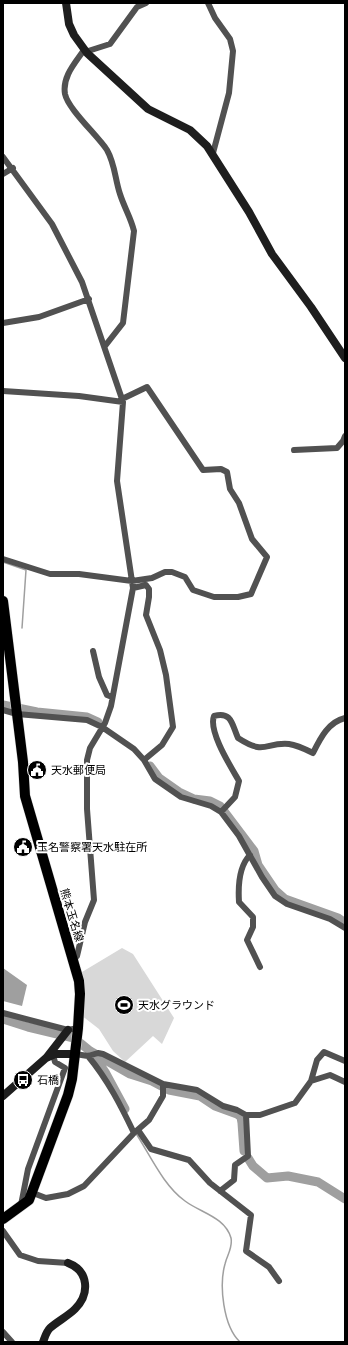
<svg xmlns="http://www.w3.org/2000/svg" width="348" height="1345" font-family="'Noto Sans','Noto Sans JP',sans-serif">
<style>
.green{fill:#d8d8d8}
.water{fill:#9f9f9f}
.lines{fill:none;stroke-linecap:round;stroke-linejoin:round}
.stream{stroke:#9f9f9f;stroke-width:1.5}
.river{stroke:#9f9f9f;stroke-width:9}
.primary-casing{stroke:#dbdbdb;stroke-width:11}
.street{stroke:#515151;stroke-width:6}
.secondary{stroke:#1e1e1e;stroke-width:8}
.primary{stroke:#000;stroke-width:10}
.labels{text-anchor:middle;stroke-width:4;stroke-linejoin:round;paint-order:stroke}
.poi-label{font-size:11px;fill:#000;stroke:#fff;text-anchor:start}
.street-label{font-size:11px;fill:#000;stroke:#fff}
</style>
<rect width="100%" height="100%" fill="#fff"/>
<path class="green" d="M122,948L133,954L174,1018L162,1044L153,1036L125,1062L113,1051L99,1029L81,1015L82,972Z"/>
<path class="water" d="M3,968L27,985L22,1006L3,1001Z"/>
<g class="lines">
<path class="stream" d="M3,562L26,570L22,628
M137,1135C151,1157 164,1186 185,1201C201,1213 225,1217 231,1238C233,1248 227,1255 225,1264C219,1285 223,1326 240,1342"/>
<path class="river" d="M3,705L37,712L87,717L98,722
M150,766L159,778L179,792L194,799L210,801L220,806L254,851L258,865L275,890L285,899L338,918L345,923
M3,1019L28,1027L74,1038L90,1051L130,1074L152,1081L169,1090L200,1096L215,1106L237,1114L241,1117L242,1123L244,1151
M92,1053L105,1072L125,1109
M248,1158L253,1166L267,1178L288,1176L318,1182L345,1199"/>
<defs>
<path id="primary" d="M3,601L23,762L25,796L79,981L80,994L78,1028L72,1079L68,1095L29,1200L3,1219"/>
</defs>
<use href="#primary" class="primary-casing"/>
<path class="street" d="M208,3L215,18L230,39L233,51L229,93L213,153
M84,50C75,63 62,77 65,94C68,109 98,136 107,150C115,164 115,179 120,194C124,207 131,218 134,231L123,323L105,346
M85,52L110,44L137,7L146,3
M3,157L52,224L82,282L123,402L117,481L133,588L111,706L105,723L90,748L87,760V809L94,900L85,922L77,956L73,961
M3,174L13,168
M3,323L39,317L89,299
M3,391L79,396L123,402
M294,450L337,448L343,441L345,436
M3,559L50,574H79L132,581L152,578L165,572H172L185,577L193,590L214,597H238L251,594L267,557L252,539L239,503L230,489L227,472L221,469L203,470L147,387L122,399
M133,588L146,585L149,589V597L146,615L160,650L166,675L173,727L162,745L144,760
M93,651L99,677L107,695L112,697
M3,710L17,714L87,720L102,727L134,749L144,760L155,779L181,797L211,806L221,812L239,836L262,877L275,896L287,904L330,919L345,928
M221,812L235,797L239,781C231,767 208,731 214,716C232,711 232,725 238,738C266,756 264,742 289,744C297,745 305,749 313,753C320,739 328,722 345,718
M250,855C239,866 238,886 239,902L253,917V927L247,940L260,967
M3,1013L68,1030L78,1028
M88,1056C108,1080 121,1106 134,1133
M311,1081L330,1075L345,1082
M163,1084L197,1090L223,1106L237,1110L246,1115H260L295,1103L311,1081L317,1060L324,1052L345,1061
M138,1130L151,1149L189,1160L210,1183L251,1215L246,1251L269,1267L279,1281
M220,1191L234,1180L235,1165L248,1156L246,1115
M33,1193L46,1198L68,1194L84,1186L134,1133L149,1120L163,1096V1084L103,1054L98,1053L88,1056L75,1054
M21,1205L28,1169L65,1068L55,1062L53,1055
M3,1231L20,1255L38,1261L68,1263
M3,1332L12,1342"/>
<path class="secondary" d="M66,3L69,24L74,35L87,53L148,109L190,130L207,146L249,212L272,254L311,307L345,358
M47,1057L68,1030
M3,1096L46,1058L55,1054H75
M43,1342C45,1337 46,1332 50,1328C58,1321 68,1316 75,1309C90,1294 89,1271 68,1263"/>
<use href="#primary" class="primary"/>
</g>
<defs>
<symbol id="civic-disc" viewBox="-11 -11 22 22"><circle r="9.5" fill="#000" stroke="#fff"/><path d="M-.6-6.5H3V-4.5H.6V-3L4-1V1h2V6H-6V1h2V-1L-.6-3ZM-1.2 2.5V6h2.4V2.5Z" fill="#fff"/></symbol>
<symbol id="stadium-disc" viewBox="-11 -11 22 22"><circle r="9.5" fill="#000" stroke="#fff"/><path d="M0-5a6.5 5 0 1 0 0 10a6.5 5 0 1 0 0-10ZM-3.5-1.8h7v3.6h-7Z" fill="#fff"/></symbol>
<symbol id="bus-disc" viewBox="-11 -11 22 22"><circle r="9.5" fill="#000" stroke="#fff"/><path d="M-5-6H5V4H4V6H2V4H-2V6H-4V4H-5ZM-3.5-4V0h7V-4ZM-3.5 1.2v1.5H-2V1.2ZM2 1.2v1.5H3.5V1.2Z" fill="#fff"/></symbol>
</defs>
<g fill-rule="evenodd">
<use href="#civic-disc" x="26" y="759" width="22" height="22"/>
<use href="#civic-disc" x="12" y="836" width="22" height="22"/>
<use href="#stadium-disc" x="113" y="994" width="22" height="22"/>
<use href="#bus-disc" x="12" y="1069" width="22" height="22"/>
</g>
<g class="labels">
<g class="poi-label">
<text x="51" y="774">天水郵便局</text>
<text x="37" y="851">玉名警察署天水駐在所</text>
<text x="138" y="1009">天水グラウンド</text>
<text x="37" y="1084">石橋</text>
</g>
<g class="street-label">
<text transform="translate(72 915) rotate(73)" y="4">熊本玉名線</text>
</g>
</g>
<rect width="348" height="1345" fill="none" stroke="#000000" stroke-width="8"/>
</svg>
